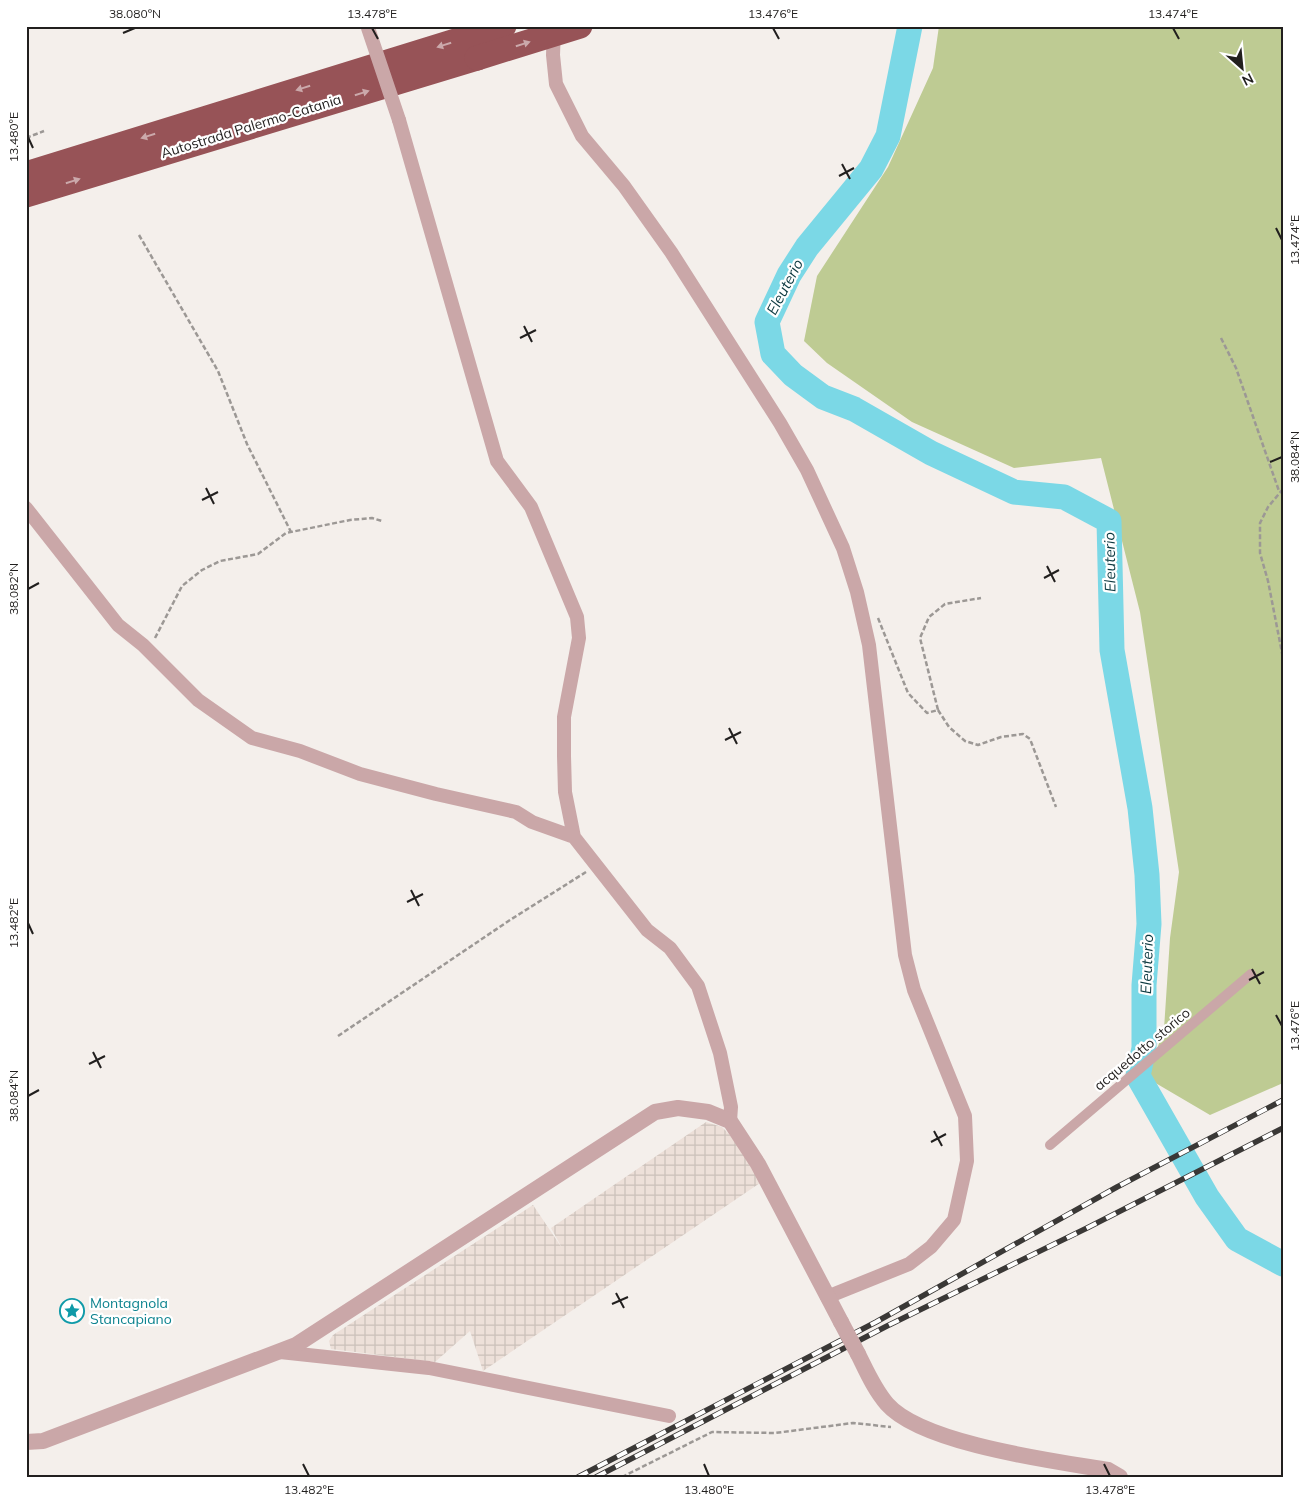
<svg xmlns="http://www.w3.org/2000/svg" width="1309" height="1503" font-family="Mulish,sans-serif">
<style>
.industrial{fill:url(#industrial-grid)}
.green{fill:#becb93}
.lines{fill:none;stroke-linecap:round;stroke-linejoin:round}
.river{stroke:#7bd8e6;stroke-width:25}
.path{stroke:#9c9895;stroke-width:2.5;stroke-dasharray:5 2.5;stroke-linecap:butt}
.pedestrian{stroke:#caa7a8;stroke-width:10}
.minor{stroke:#caa7a8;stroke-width:14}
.tertiary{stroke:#caa7a8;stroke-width:16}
.motorway{stroke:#975357;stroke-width:25}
.rail-casing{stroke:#3a3836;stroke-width:5.5}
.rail{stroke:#fff;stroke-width:4;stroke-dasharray:11;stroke-linecap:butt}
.minor-bridge{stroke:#caa7a8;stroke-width:14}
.tertiary-bridge{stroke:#caa7a8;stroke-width:16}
.motorway-bridge{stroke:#975357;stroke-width:25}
.oneway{fill:#cba9ab}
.ticks{fill:none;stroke:#211f1e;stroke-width:2}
.labels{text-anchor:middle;stroke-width:4.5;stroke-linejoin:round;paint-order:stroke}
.street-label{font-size:14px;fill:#211f1e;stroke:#fff}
.culture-label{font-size:14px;fill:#0d838f;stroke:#fff;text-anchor:start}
.water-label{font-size:15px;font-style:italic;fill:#0c3940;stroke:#fff}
.neatline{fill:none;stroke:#211f1e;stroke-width:2}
.ticks-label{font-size:12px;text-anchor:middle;fill:#211f1e}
</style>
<defs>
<pattern id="industrial-grid" width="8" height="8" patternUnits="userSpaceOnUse" patternTransform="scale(1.25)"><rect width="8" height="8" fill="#ede0d9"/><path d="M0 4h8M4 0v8" fill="none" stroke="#cbc0ba"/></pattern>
</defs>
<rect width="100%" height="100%" fill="#f4efeb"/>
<path class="industrial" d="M706,1122L722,1127L736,1141L760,1183L483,1371L470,1331L435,1362L331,1349L329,1341L333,1335L533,1205L562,1248L551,1228Z"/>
<path class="green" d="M939,26H1283V1083L1210,1115L1147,1078L1164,1029L1170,938L1179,872L1140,612L1101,458L1014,468L912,422L827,363L804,341L817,276L888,167L933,68Z"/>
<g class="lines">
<path class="river" d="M910,26L888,136L871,169L807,247L789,275L767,322L773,354L793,375L823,397L854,409L931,453L1014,492L1064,497L1109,521L1112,650L1140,808L1147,875L1149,924L1144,985V1048L1138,1076L1207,1197L1237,1239L1283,1264"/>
<path class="path" d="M26,138L44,131
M139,235L218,371L247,444L291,532
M1221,338L1236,368L1279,491
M1283,489L1268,507L1260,523V553L1268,581L1283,658
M878,618L908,693L927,713L938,710L920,638L929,617L945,604L981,598
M155,638L182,586L202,570L220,561L258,554L286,533L350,520L372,518L382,521
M938,710L949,727L965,741L978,745L1001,737L1023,734L1030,739L1056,807
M338,1036L510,920L586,872
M622,1477L712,1432L775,1433L853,1423L891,1427"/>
<path class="pedestrian" d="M1050,1145L1251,974"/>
<path class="minor" d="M554,29L553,55L556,84L582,136L624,186L671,252L780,423L807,470L843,548L857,592L869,645L905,955L914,990L965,1116L967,1161L954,1220L931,1247L909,1264L827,1297
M399,120L497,461L531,507L577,617L579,638L564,717V756L565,792L574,837L647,930L670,948L698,986L720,1053L731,1107L730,1121
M26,508L118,625L143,645L198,700L252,738L300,751L360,774L436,794L516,812L532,822L574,837
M280,1352L429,1368L669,1416"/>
<path class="tertiary" d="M858,1354C866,1370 874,1389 887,1404C922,1444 1054,1461 1108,1470L1120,1477
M26,1442L43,1441L296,1345L655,1112L678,1108L708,1112L730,1121L758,1164L841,1322"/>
<path class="motorway" d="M26,174L504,26
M26,195L477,58"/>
<defs>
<path id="rail" d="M578,1477L876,1322L1117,1187L1283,1100
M596,1477L887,1326L1087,1228L1283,1128"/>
</defs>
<use href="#rail" class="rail-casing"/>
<use href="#rail" class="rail"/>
<path class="minor-bridge" d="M368,28L399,120"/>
<path class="tertiary-bridge" d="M841,1322L858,1354"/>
<path class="motorway-bridge" d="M477,58L580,26"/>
</g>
<defs><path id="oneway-solid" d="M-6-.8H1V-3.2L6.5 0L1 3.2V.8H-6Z" transform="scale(1.25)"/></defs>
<g class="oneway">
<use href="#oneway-solid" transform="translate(523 44) rotate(-17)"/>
<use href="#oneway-solid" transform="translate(444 45) rotate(163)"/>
<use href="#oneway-solid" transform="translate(303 88) rotate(163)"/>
<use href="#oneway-solid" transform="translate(362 93) rotate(-17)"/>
<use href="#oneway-solid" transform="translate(148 136) rotate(163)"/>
<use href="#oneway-solid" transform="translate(73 181) rotate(-17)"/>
</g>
<path class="ticks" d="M372,28L378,39M773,28L779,39M1173,28L1179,39M123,33L135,28M28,137L33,148M842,164L850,179M839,176L854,168M1276,228L1282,240M524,326L532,342M520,338L536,330M1270,462L1282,457M206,488L214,504M202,500L218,492M1047,566L1055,582M1044,578L1059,570M28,589L39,583M729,728L737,744M725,740L741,732M411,890L419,906M407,902L423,894M28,923L33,934M1252,969L1260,984M1249,980L1264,972M1276,1015L1282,1026M93,1052L101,1068M89,1064L105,1056M28,1096L39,1090M934,1131L942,1146M931,1142L946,1134M616,1293L624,1308M612,1304L628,1297M303,1464L309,1476M704,1464L709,1476M1104,1464L1110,1476"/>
<defs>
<symbol id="sight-ring" viewBox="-11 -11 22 22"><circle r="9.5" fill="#fff" stroke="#0f9aa8" stroke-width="1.5"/><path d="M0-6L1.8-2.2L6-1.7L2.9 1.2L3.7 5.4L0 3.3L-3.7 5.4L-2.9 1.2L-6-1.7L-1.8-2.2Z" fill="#0f9aa8"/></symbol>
</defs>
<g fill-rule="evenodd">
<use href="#sight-ring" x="58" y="1297" width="28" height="28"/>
</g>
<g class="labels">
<g class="street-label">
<text transform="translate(251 126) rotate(-17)" y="5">Autostrada Palermo-Catania</text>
<text transform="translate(1142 1049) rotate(-40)" y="5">acquedotto storico</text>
</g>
<g class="culture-label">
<text x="90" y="1308">Montagnola<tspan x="90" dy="16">Stancapiano</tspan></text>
</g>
<g class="water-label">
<text transform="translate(785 287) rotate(-62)" y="5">Eleuterio</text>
<text transform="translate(1110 562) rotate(-91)" y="5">Eleuterio</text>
<text transform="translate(1147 964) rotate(-88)" y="5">Eleuterio</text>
</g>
</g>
<rect width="1309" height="1503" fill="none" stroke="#ffffff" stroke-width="55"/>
<g transform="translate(1242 68) rotate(153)" stroke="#ffffff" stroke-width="4" paint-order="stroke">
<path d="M0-4L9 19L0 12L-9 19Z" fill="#211f1e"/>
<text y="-8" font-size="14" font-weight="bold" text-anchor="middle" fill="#211f1e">N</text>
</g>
<rect x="28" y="28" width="1254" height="1448" class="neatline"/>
<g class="ticks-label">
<text x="135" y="18">38.080°N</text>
<text x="372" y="18">13.478°E</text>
<text x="773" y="18">13.476°E</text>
<text x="1173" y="18">13.474°E</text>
<text transform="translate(14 137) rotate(-90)" y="4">13.480°E</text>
<text transform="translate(1295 240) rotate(-90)" y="4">13.474°E</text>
<text transform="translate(1295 457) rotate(-90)" y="4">38.084°N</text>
<text transform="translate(14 589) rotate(-90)" y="4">38.082°N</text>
<text transform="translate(14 923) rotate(-90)" y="4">13.482°E</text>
<text transform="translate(1295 1026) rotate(-90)" y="4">13.476°E</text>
<text transform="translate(14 1096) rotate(-90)" y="4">38.084°N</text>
<text x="309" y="1494">13.482°E</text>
<text x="709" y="1494">13.480°E</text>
<text x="1110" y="1494">13.478°E</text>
</g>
</svg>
